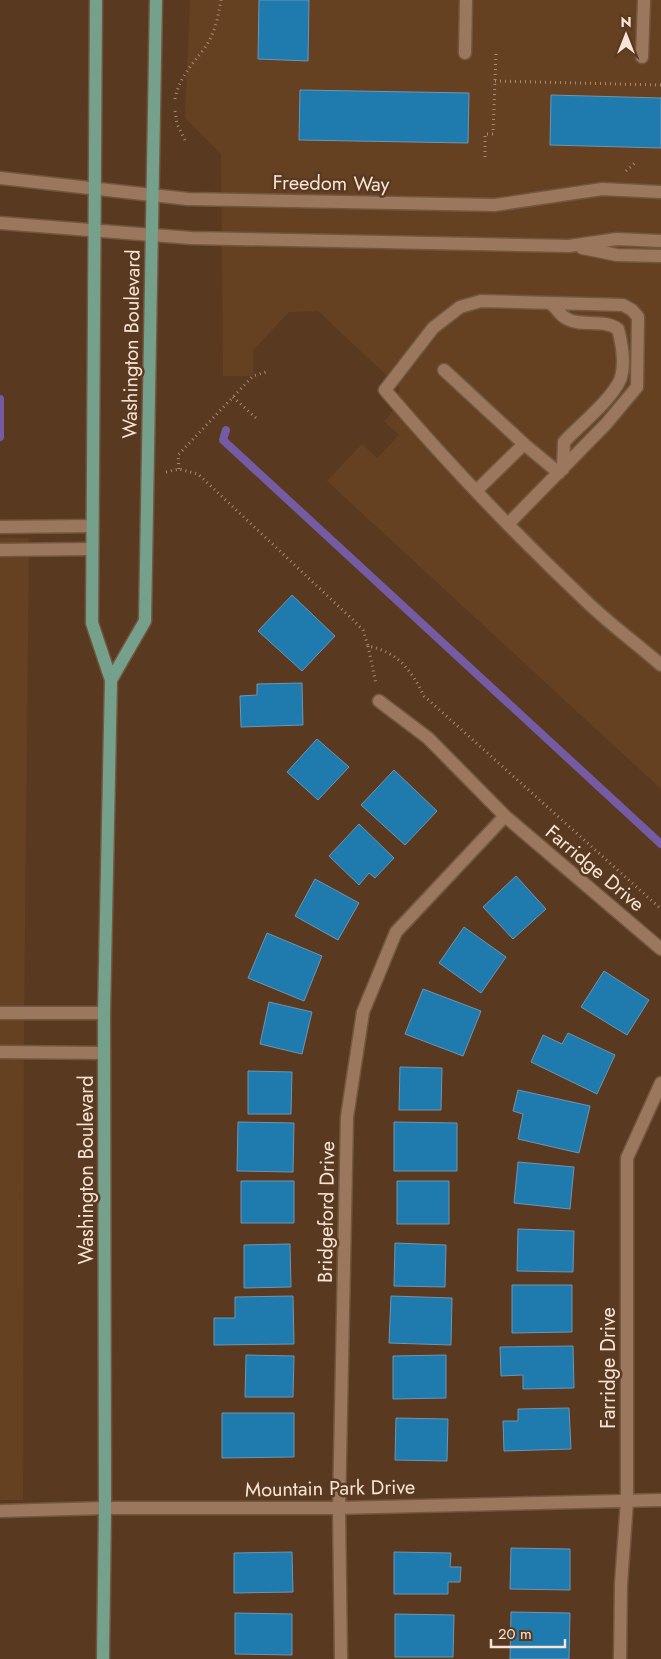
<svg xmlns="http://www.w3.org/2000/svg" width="661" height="1659" font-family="Jost,sans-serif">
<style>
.built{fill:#654122}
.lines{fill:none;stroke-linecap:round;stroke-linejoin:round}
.stream{stroke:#755ba3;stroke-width:8}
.building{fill:#1f7aad;stroke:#6f95b0}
.minor-casing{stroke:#715740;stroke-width:15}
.major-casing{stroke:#715740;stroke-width:15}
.path{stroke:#a58b77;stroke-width:3;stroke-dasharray:1 4;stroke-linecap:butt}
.minor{stroke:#9a775d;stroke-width:12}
.major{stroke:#75a18c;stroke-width:12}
.labels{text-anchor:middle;stroke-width:5;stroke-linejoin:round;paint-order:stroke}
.street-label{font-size:20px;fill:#f8e4d6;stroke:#593a21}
</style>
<rect width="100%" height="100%" fill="#593a21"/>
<path class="built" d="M190,0H661V789L327,481L362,444L377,458L399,435L384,421L391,414L400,388L318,311L289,312L253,350V376H223L221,154L185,118Z
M0,538H29L24,1025L23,1500H0Z"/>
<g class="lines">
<path class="stream" d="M0,399V437
M226,430L223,440L661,844"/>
</g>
<path class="building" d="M259,0H309L308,61L258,59Z
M300,90L469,93L468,143L299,140Z
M551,95L661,98V148L550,145Z
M292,595L335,636L302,671L258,631Z
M302,683L303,725L241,727L240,696L257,695V684Z
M317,739L349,767L318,800L287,772Z
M394,770L437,811L405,845L361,805Z
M359,824L394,858L375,878L369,873L359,885L329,856Z
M516,876L546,909L513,939L483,907Z
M315,879L359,903L338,940L295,916Z
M464,927L506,957L481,993L439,963Z
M267,933L322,956L304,1001L248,978Z
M604,971L649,1000L627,1035L581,1007Z
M423,989L481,1011L463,1056L405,1034Z
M269,1002L312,1012L302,1054L260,1044Z
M568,1033L615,1055L597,1094L531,1062L543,1035L562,1044Z
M400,1067L442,1068L441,1110H399Z
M248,1071L292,1072L291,1114H248Z
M518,1090L590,1106L579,1153L518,1139L523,1114L513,1111Z
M238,1122L294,1123L293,1172L237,1171Z
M394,1122L457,1123V1171H394Z
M518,1162L574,1167L570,1209L514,1203Z
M241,1181H294V1223H241Z
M397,1181H449V1224H397Z
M518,1229L574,1231L573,1272L517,1271Z
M395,1243L446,1245L445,1287L394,1286Z
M290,1244L291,1287L244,1288V1245Z
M512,1285H572V1332L512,1333Z
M293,1296L294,1344L214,1345V1318H235V1297Z
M391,1296L452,1298L451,1345L389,1343Z
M573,1346L574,1388L523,1389V1375L501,1376L500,1347Z
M246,1355L294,1356L293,1397H245Z
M446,1355V1398L393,1399V1356Z
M569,1408L571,1449L504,1451L503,1421H518V1409Z
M222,1413H294V1457L222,1458Z
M396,1418L448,1419L447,1461L395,1460Z
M511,1548L570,1549V1590L510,1589Z
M292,1552L293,1592L234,1593V1553Z
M394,1552L451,1553L450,1567H461L460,1582H448V1594H394Z
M511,1612L570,1613L569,1659H510Z
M235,1613L292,1614V1655L235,1654Z
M395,1614L454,1615L453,1657H395Z"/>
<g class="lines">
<defs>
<path id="minor" d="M465,53L466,0
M642,57L644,0
M0,178L188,199L495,205L602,189L661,192
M0,223L191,238L569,246L617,239L661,241
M582,248L617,255L661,256
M552,305C556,308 560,314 564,317C579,328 603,318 618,329C622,344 626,364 620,380C611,400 580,425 564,442L563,469
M444,370L524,444L476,491
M524,444L559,473
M509,523L606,424L637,387L638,317L632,310L623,305L481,301L460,307L433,328L385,390C449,465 517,536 588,603C611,625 637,644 661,665
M0,527L92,526
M0,550L91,549
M379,701L428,738L505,816L661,949
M0,1013H104
M0,1052L104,1053
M0,1511L105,1508H339L661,1500
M341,1659L339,1508L347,1117L363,1012L396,932L505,816
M620,1659L621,1584L627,1501V1158L661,1083"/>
<path id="major" d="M96,0L92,623L111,680L104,1013L105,1508L103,1659
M111,680L145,621L156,0"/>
</defs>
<use href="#minor" class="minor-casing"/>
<use href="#major" class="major-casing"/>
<path class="path" d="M495,81L661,85
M175,99C179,78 191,66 204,49C215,34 218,17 221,0
M175,111L177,124L186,142
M485,157V134H493L496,54
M626,171L635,163
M233,397L256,418
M179,469L178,455L253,376L266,372
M166,472L179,469L198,474L351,618L363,630L368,646C398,652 411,670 424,696L661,909
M368,646L376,684"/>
<use href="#minor" class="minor"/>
<use href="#major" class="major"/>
</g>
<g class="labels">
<g class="street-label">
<text transform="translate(331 183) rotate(1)" y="7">Freedom Way</text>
<text transform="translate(131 344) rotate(-89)" y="7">Washington Boulevard</text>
<text transform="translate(595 868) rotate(40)" y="7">Farridge Drive</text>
<text transform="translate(86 1170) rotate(-90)" y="7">Washington Boulevard</text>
<text transform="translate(326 1212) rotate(-89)" y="7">Bridgeford Drive</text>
<text transform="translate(608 1368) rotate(-90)" y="7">Farridge Drive</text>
<text transform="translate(330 1488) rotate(-1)" y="7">Mountain Park Drive</text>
</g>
</g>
<g transform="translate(626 35)" stroke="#593a21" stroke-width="4" paint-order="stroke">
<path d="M0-4L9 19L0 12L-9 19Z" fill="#f8e4d6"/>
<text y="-8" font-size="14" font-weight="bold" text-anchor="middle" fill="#f8e4d6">N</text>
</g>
<path d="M491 1639v8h74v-8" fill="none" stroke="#f8e4d6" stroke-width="2.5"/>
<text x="498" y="1639" font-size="15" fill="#f8e4d6" stroke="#593a21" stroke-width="4" paint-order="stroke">20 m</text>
</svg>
